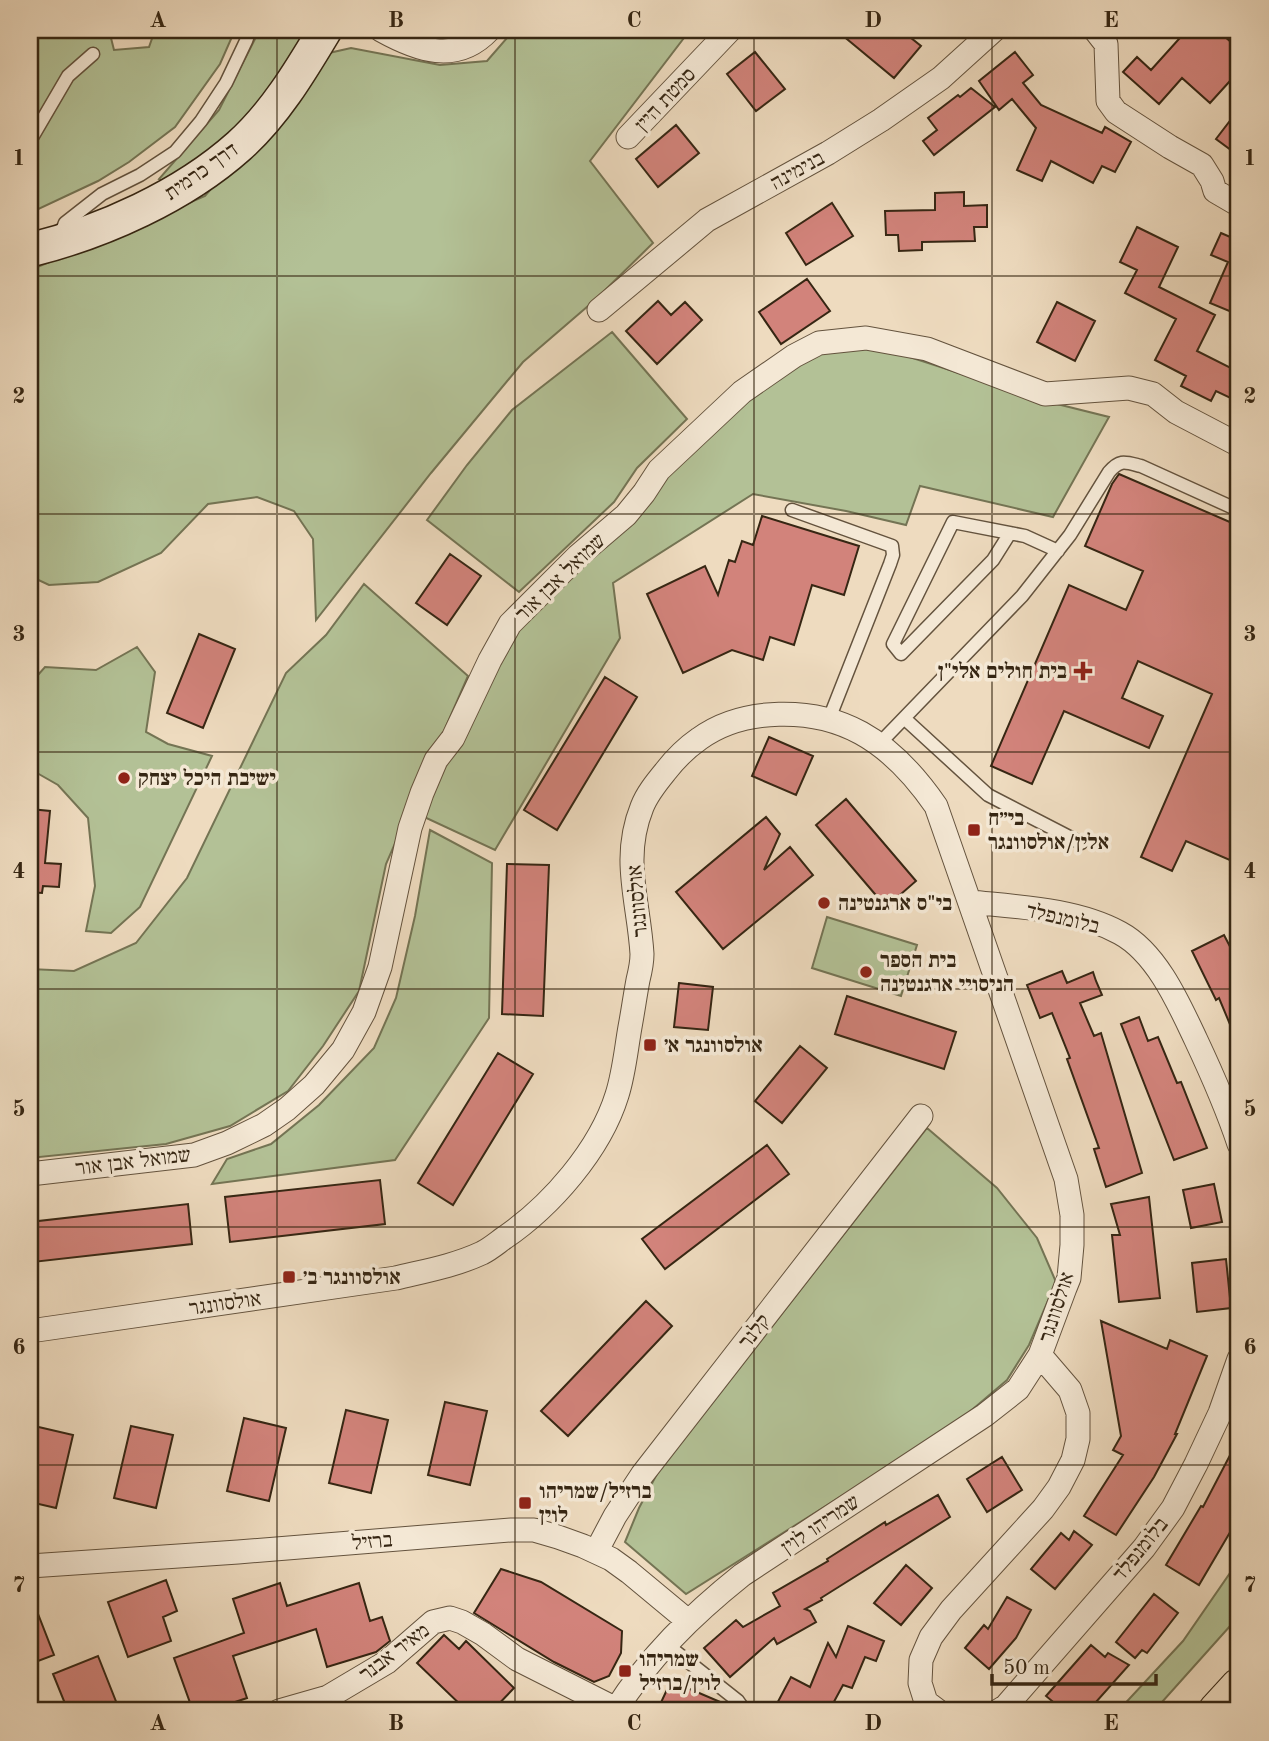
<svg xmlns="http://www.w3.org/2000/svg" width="1269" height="1741" font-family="'Old Standard TT','Frank Ruhl Libre',serif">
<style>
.green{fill:#b3c196;stroke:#747454;stroke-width:2}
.building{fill:#d2837b;stroke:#362613;stroke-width:2}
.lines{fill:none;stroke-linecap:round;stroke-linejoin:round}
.lane-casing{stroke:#64533e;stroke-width:15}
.street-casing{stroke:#64533e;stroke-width:25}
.secondary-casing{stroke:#362613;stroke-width:36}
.primary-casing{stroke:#362613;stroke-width:39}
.lane{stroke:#f4e8d5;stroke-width:12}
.street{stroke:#f4e8d5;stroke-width:23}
.secondary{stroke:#f4e8d5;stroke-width:33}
.primary{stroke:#eedbbf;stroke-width:37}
.grid{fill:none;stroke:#362613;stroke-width:2;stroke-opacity:0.55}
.poi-dot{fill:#8f2418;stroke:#f4e8d5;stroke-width:2.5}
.labels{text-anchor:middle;stroke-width:7;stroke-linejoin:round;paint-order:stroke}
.street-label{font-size:21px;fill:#362613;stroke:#f4e8d5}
.poi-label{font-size:21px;font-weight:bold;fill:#362613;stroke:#f4e8d5;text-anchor:start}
.neatline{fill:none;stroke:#362613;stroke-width:2.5}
.grid-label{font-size:23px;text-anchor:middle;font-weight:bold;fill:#362613}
</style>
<rect width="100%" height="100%" fill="#eedbbf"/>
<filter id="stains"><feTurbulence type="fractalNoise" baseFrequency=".00286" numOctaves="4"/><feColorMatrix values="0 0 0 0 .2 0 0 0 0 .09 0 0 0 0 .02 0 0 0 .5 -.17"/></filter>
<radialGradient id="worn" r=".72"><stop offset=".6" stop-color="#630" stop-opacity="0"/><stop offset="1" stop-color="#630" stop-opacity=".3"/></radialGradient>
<path class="green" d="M40,30H109L114,50L149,47L155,30H235L220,64L175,127L129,162L98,181L30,213V36Z
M257,30H305L283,70L229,153L171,184L159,179L219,110L255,39Z
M514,30H690L590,161L653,243L595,300L523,362L431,473L316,620L313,539L294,511L257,497L208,504L161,553L98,582L49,585L30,576V270L113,236L205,196L329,53L351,48L440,65L487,61Z
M612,332L687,419L637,468L614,502L519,592L427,520L467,465L512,410Z
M882,348L1045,401L1109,417L1053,517L920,486L906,525L846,511L753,494L613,583L620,638L495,850L422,816L502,647L667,471L776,377L826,350Z
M364,584L468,676L386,864L359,991L323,1046L288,1091L230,1126L166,1144L30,1158V1062L34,1045L30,1038V969L74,971L136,943L187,878L286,673L326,635Z
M137,647L155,672L146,732L168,744L212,756L140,907L111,933L86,931L95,886L88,818L58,785L30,769V684L45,667L96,670Z
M430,830L492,863L489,1018L395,1160L212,1184L227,1159L271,1144L319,1105L374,1048L396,998L415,916Z
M827,917L917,945L901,996L812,968Z
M927,1128L997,1188L1037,1238L1056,1282L1029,1345L1007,1380L953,1426L686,1594L625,1542L639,1508L658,1472Z
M1239,1560V1616L1154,1711H1118L1183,1641Z"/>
<path class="building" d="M836,30H901L921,46L894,78Z
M1187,30H1217L1239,49V71L1210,103L1182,78L1159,104L1123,72L1137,57L1151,70Z
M755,52L785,89L756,111L727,74Z
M1015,52L1033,75L1023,83L1041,105L1102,133L1105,127L1131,142L1115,172L1102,166L1093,183L1051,161L1042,181L1017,170L1036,128L1012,99L999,110L979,81Z
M971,88L995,107L934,155L923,141L937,130L928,118L958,95L960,97Z
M1239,109V156L1216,139Z
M676,125L699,153L658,187L636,159Z
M964,192V206L987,205V227H974L975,241L922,242V250L899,251L898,235H886L885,211L935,210V193Z
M832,203L853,236L806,265L786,233Z
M1137,227L1178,247L1159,287L1215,315L1197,351L1239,372V402L1216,391L1211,401L1181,386L1186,376L1155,360L1176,319L1125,293L1137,270L1120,262Z
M1221,233L1237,240L1239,236V315L1210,303L1228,262L1211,255Z
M807,279L830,311L781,344L759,312Z
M658,301L671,315L685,302L702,320L657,364L626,331Z
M1057,302L1095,321L1075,361L1037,342Z
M1119,474L1239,526V864L1186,841L1172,871L1141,857L1212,694L1138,661L1122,698L1163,716L1149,748L1064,711L1032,784L991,766L1069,585L1126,610L1143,571L1085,546L1112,484Z
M762,516L859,546L844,595L812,585L794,645L770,637L763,660L732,650L683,673L647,594L705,566L718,595L729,560L735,562L742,541L753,545Z
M450,554L481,576L447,625L416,603Z
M199,634L235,649L203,728L167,713Z
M605,677L637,697L557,830L524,810Z
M769,737L813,756L796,795L752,776Z
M846,799L916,881L886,907L816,825Z
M30,809L50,811L45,863L61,864L59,887L43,886L42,893L30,892Z
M766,817L780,834L764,870L790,847L813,875L723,949L676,892Z
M507,864L549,865L543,1016L502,1014Z
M1224,935L1239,964V1046L1219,998L1216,1000L1192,951Z
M1062,971L1067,983L1093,972L1096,981L1102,995L1080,1003L1094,1036L1101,1033L1142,1173L1106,1187L1094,1149L1099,1148L1067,1059L1070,1058L1052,1013L1040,1018L1027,985Z
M679,983L713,987L708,1030L674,1027Z
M847,996L956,1032L944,1069L835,1034Z
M1139,1017L1148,1041L1158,1037L1177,1083L1181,1082L1207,1148L1174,1160L1121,1024Z
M800,1046L827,1068L782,1123L755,1101Z
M498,1053L533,1074L453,1205L418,1183Z
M767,1145L789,1174L665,1269L642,1239Z
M380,1180L385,1224L230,1242L225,1197Z
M1214,1184L1222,1222L1191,1228L1183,1190Z
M1149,1197L1160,1298L1119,1302L1112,1235H1120L1111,1204Z
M188,1204L192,1244L33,1262L30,1222Z
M1226,1259L1231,1308L1197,1312L1192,1263Z
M646,1301L672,1326L568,1436L541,1411Z
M1101,1321L1167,1349L1170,1340L1207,1356L1175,1434H1177L1154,1477L1116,1535L1084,1516L1123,1455L1113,1450L1121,1436Z
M445,1402L487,1411L470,1485L428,1475Z
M346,1410L388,1420L371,1493L329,1483Z
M244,1418L286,1428L269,1501L227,1491Z
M30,1425L73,1435L56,1508L30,1502Z
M131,1426L173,1435L156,1508L114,1498Z
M1239,1438V1517L1199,1585L1166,1565L1201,1506L1203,1507Z
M1002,1457L1022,1490L987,1512L967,1479Z
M938,1495L950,1517L821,1598L822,1600L805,1609L810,1611L816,1622L777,1644L774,1638L730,1677L704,1648L736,1620L743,1627L780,1606L773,1593L828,1561L827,1559L885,1522L886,1525Z
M1074,1531L1092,1545L1055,1589L1031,1569L1061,1533L1069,1540Z
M906,1565L932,1588L901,1625L874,1603Z
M501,1569L541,1582L622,1631L621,1653L609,1676L594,1682L554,1662L474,1613Z
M166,1580L177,1611L163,1617L171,1641L128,1657L108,1602Z
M280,1583L287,1606L359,1583L370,1621L382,1617L390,1641L376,1652L327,1667L316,1629L233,1656L247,1698L208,1711H193L174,1658L244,1633L233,1599Z
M1154,1594L1178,1613L1147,1653L1142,1650L1135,1658L1116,1642Z
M30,1596H31L54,1655L30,1664Z
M1007,1597L1031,1610L1016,1638L989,1669L965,1648L984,1625L988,1629Z
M848,1626L884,1641L876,1661L865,1657L852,1688L843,1685L829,1711H773L791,1677L810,1687L828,1643L836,1657Z
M444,1635L459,1649L466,1641L514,1688L492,1711H467L417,1663Z
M1091,1645L1105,1657L1108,1653L1129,1665L1088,1711H1064L1046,1696Z
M98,1656L117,1704L100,1711H68L53,1674Z
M671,1681L732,1707L733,1711H657Z"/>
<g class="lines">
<defs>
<path id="lane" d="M30,141L68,76L93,54
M60,236L65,223L102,194L140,175L175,152L201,121L226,83L246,41L250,30
M792,510L892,546L893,555L890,564L829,719
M1010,533L993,560L901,654L893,644L953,522L1025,536L1058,551
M904,718L988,795L1081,843
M878,745L1022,596L1070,535L1109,472C1120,459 1125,462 1141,466L1238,510
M666,1644L738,1701L743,1708L742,1711"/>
<path id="street" d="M381,30C417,50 456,65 489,30
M1095,30L1106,44L1108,101L1116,112L1170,147L1202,165L1212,181L1215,191L1239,205
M628,137L730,30
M599,310L707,220L828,153L881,120L941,78L994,30
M970,902C1018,907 1076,909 1120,933C1157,953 1179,1004 1196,1040C1212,1074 1227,1108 1239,1144
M30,1174L194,1155L227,1143L264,1125L287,1109L314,1085L343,1050L364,1012L380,967L410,828L422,793L436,760L453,738L490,660L510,624L578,556L626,515L644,493L659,470L742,392L794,356L819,343L866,338L927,349L1045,394L1129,388L1153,394L1176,412L1239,445
M30,1331L396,1278C425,1271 454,1266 482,1253C490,1249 497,1243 504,1238C551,1206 600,1150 617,1095C624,1073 626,1050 630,1027C633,1011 635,996 638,980C640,972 642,962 642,954C639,902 621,859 642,807C647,794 656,783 665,772C675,759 686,748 699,739C743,707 814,707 861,733C892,750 916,777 936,806L1066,1179L1072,1215V1245L1069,1278L1065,1288L1040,1355L1018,1389L985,1415L742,1575C692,1615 649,1657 615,1711
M596,1552L615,1516L642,1475L921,1116
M30,1566L238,1552L511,1530H534L558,1537L583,1546L611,1559L629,1572L688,1621
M279,1711L328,1697L387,1662L433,1622L450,1618L462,1622L483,1634L517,1659L616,1709
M938,1711L926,1702L920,1683L921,1660L931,1637L951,1610L1043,1509L1059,1487L1073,1460L1078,1439V1413L1070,1390L1040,1355
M998,1711L1006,1706L1144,1548L1173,1508L1196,1464L1220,1413L1239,1359"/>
<path id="secondary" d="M30,250C103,232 183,196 239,146C275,114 301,70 325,30"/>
<path id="primary" d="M1217,1711L1239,1687"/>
</defs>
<use href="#lane" class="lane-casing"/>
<use href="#street" class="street-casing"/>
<use href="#secondary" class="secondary-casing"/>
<use href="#primary" class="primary-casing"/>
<use href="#lane" class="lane"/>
<use href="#street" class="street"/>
<use href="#secondary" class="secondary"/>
<use href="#primary" class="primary"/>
</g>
<path class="grid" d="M277,30V1711M515,30V1711M754,30V1711M992,30V1711M30,276H1239M30,514H1239M30,752H1239M30,989H1239M30,1227H1239M30,1465H1239"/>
<g class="poi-dot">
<path d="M1079.5 660.5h7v7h7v7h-7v7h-7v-7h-7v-7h7z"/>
<circle cx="124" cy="778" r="7"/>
<rect x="967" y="823" width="14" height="14" rx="3.5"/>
<circle cx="824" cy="903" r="7"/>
<circle cx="866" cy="972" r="7"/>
<rect x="643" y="1038" width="14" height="14" rx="3.5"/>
<rect x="282" y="1270" width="14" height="14" rx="3.5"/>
<rect x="518" y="1496" width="14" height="14" rx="3.5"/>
<rect x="618" y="1664" width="14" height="14" rx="3.5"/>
</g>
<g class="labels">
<g class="street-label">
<text transform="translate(665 99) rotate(-47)" y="7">סמטת היין</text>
<text transform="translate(797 170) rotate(-29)" y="7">בנימינה</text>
<text transform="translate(201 171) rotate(-35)" y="7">דרך כרמית</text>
<text transform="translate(560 577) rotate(-44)" y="7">שמואל אבן אור</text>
<text transform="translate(637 901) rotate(-95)" y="7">אולסוונגר</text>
<text transform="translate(1063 918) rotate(13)" y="7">בלומנפלד</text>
<text transform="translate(133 1161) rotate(-7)" y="7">שמואל אבן אור</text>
<text transform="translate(225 1303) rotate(-8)" y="7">אולסוונגר</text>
<text transform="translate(1056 1307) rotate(-72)" y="7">אולסוונגר</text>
<text transform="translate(754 1331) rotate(-52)" y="7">קלנר</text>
<text transform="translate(820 1524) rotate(-34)" y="7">שמריהו לוין</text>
<text transform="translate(372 1541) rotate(-5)" y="7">ברזיל</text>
<text transform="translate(1140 1549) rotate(-51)" y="7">בלומנפלד</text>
<text transform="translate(394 1652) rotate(-37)" y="7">מאיר אבנר</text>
</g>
<g class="poi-label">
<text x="1067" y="678" text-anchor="end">בית חולים אלי"ן</text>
<text x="138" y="785">ישיבת היכל יצחק</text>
<text x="988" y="825">בי״ח<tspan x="988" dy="24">אלין/אולסוונגר</tspan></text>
<text x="838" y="910">בי"ס ארגנטינה</text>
<text x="880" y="967">בית הספר<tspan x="880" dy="24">הניסויי ארגנטינה</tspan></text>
<text x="664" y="1052">אולסוונגר א׳</text>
<text x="303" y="1284">אולסוונגר ב׳</text>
<text x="539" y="1498">ברזיל/שמריהו<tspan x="539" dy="24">לוין</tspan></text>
<text x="639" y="1666">שמריהו<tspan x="639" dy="24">לוין/ברזיל</tspan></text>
</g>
</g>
<rect width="1269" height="1741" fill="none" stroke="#eedbbf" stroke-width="77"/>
<path d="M992 1674v10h164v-10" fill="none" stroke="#362613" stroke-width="3.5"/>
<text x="1003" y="1674" font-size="21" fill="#362613" stroke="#f4e8d5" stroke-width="5" paint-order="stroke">50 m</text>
<rect x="38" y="38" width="1192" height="1664" class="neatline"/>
<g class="grid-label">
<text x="158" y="27">A</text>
<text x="396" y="27">B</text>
<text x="634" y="27">C</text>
<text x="873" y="27">D</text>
<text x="1111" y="27">E</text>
<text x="19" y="165">1</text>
<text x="1250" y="165">1</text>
<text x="19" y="403">2</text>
<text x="1250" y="403">2</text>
<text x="19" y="641">3</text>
<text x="1250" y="641">3</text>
<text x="19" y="878">4</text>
<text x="1250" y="878">4</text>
<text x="19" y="1116">5</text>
<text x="1250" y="1116">5</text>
<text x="19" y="1354">6</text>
<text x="1250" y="1354">6</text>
<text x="19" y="1592">7</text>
<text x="1250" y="1592">7</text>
<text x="158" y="1730">A</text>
<text x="396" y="1730">B</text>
<text x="634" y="1730">C</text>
<text x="873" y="1730">D</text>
<text x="1111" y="1730">E</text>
</g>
<rect width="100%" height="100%" filter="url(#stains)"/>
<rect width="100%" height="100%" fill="url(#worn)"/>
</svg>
